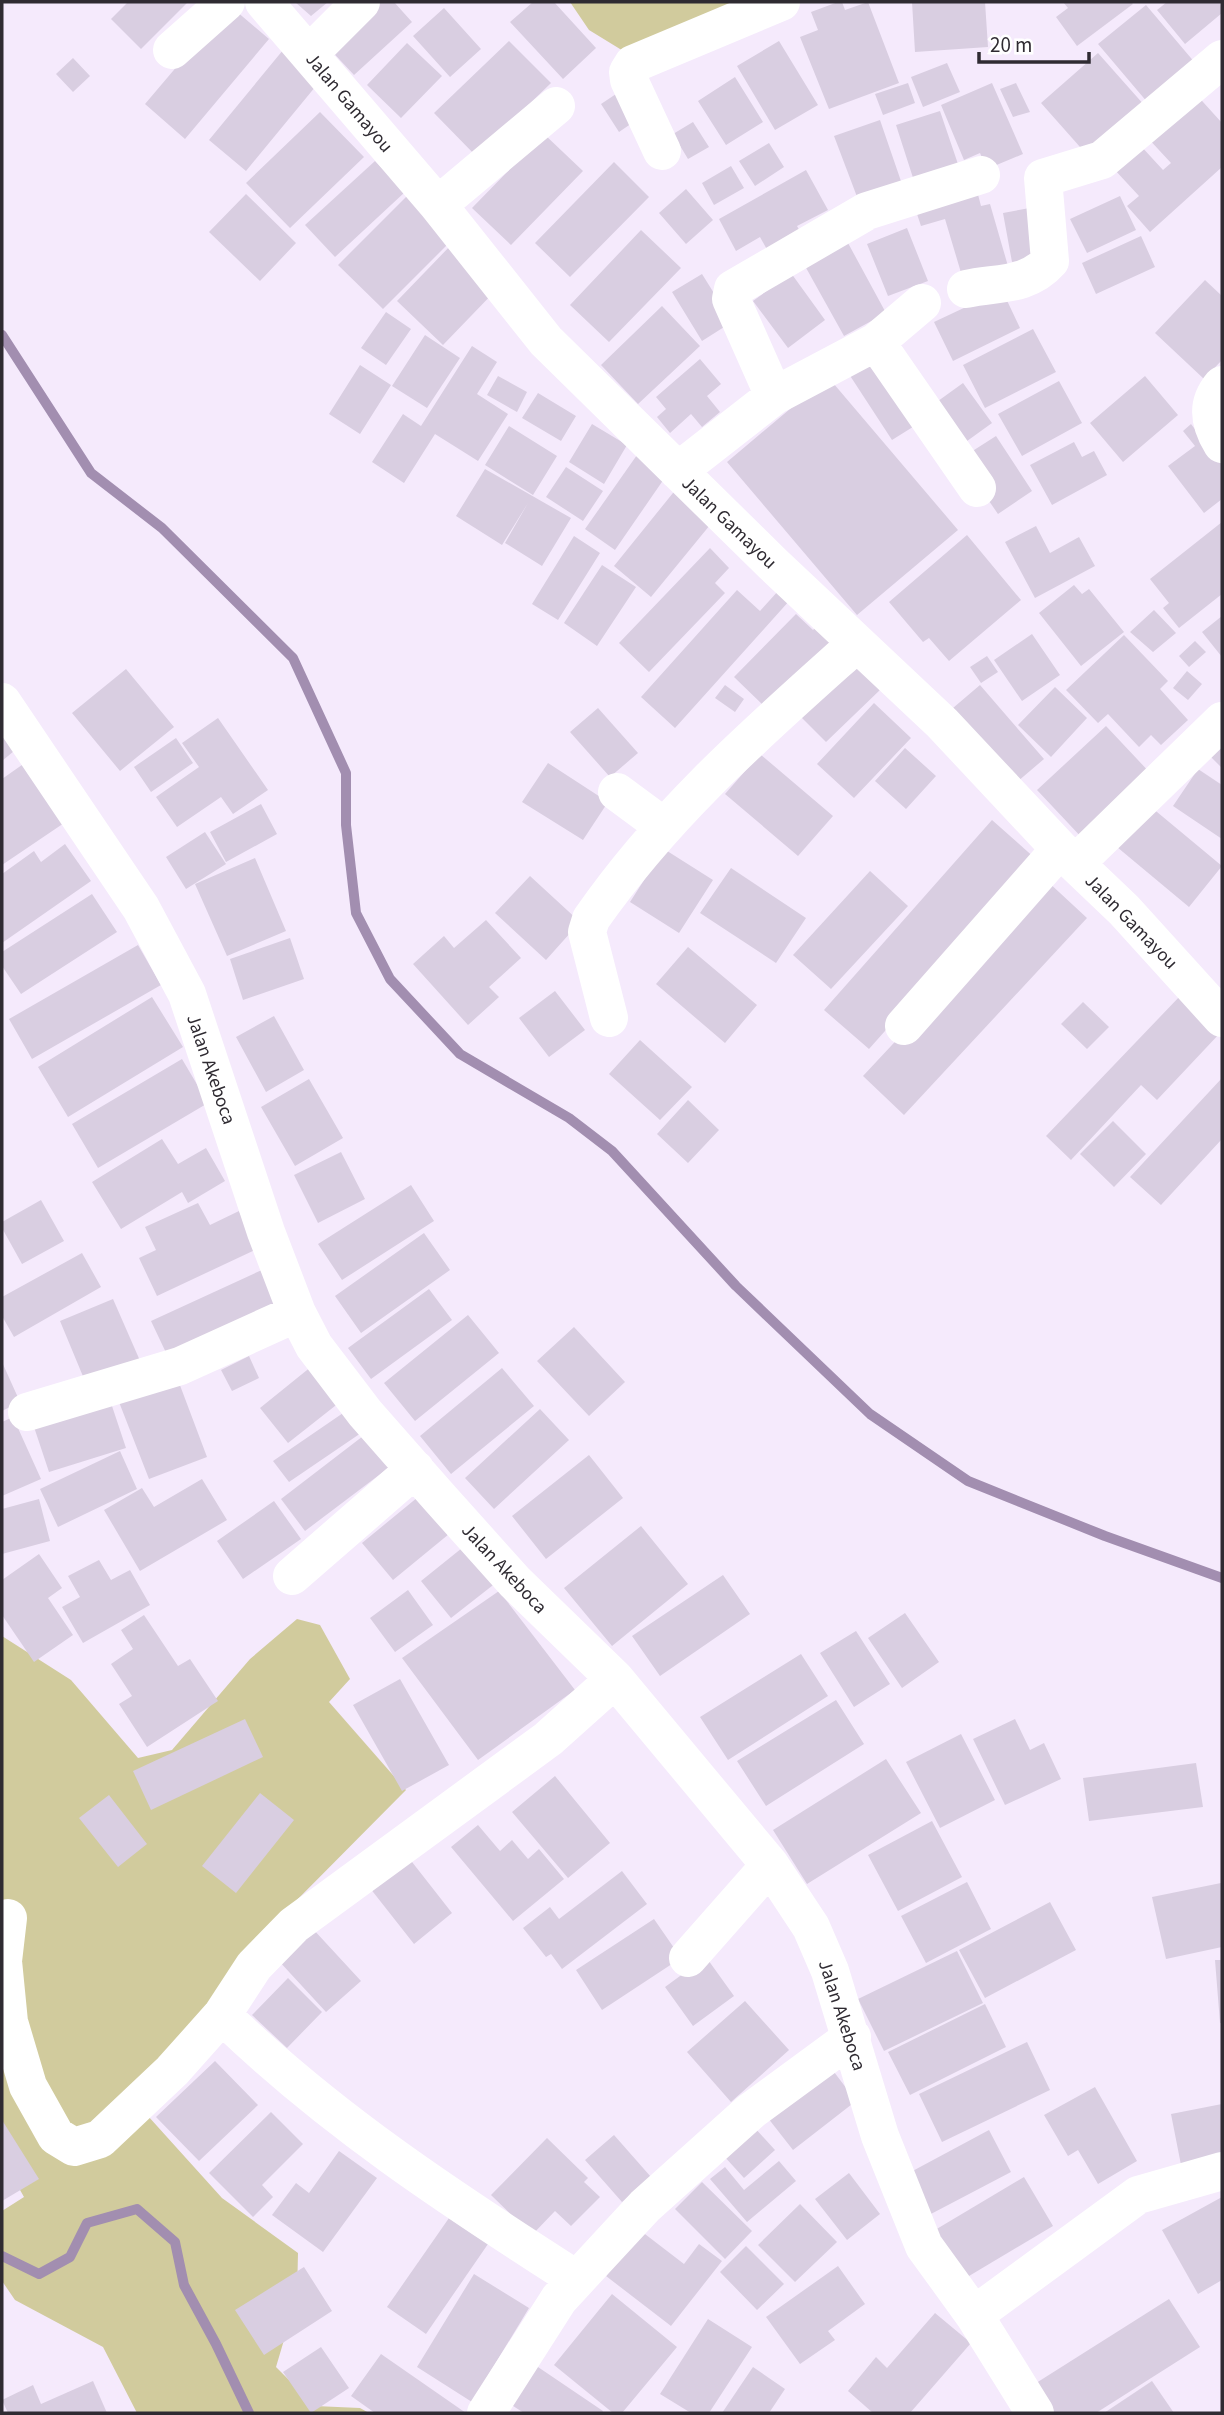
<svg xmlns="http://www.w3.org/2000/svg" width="1224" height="2415" font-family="'Source Sans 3',sans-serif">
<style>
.green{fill:#d1cb9d}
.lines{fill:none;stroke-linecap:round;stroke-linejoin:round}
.stream{stroke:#a28eb0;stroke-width:10}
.building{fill:#d9cee1}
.minor{stroke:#fff;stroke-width:38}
.labels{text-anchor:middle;stroke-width:5;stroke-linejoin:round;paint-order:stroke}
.street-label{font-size:19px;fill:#2f2b32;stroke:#fff}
</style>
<rect width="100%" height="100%" fill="#f5eafc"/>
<path class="green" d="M570,2H793L651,68L589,30Z
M297,1619L320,1625L350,1679L329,1702L406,1790L286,1911L148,2116L222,2198L298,2253L297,2296L276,2367L315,2406L360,2408L369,2413H137L103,2347L15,2300L2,2281V2211L24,2197L2,2158V1636L71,1680L138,1758L172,1750L250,1659Z"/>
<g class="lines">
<path class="stream" d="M2,335L91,473L162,528L293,658L346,773V825L356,913L390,979L460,1054L569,1118L612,1151L736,1286L870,1414L968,1481L1105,1536L1222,1578
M2,2256L39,2274L70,2257L87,2223L137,2209L175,2242L184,2285L216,2344L249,2413"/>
</g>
<path class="building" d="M128,2H188L141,49L111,19Z
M295,2H328L311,16Z
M371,2H394L412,22L354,75L325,44Z
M533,2H554L596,48L563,79L510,22Z
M838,2H842L845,10L868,2L899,83L829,109L800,37L818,30L811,12Z
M912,2H985L988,47L915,52Z
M1063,2H1131L1133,4L1077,46L1056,17L1068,8Z
M1167,2H1220L1222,13L1185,44L1157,10Z
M229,5L269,39L185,139L145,104Z
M1146,5L1196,64L1148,103L1098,44Z
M444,8L481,49L450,77L413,36Z
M509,41L551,83L476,156L434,113Z
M779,41L818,105L775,130L737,66Z
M407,43L442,76L401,118L367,85Z
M288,44L325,75L246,171L209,140Z
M1098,53L1145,106L1088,156L1041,103Z
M73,58L90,76L73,92L56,74Z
M947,63L960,92L923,107L911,77Z
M735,77L763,122L726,145L698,101Z
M908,83L915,103L883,115L875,94Z
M992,83L1023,154L987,169L980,153L964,160L941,105Z
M1016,83L1030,112L1013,117L1000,89Z
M622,90L641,117L619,132L601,104Z
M1194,92L1222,123V167L1150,232L1127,206L1139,196L1114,169L1140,145L1163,170L1171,163L1146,136Z
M940,111L960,170L915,184L896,125Z
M320,112L364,157L290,228L246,183Z
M880,120L903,187L859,202L834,136Z
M693,122L709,147L688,159L673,134Z
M544,134L583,171L511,245L472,208Z
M769,143L784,167L755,186L739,161Z
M375,161L405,192L335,257L305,225Z
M614,162L649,197L570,277L535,243Z
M731,166L744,188L714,205L702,183Z
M806,170L828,210L797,226L803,237L770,255L760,237L736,251L719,219Z
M975,183L981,206L990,204L1010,273L965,286L945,219L921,226L913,202Z
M686,189L713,220L686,244L659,213Z
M411,192L455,237L383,309L338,265Z
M246,194L296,243L260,281L209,232Z
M1120,196L1136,230L1087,253L1070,219Z
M1035,207L1044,257L1012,262L1003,213Z
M907,228L928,281L888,296L867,244Z
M641,230L681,268L609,342L570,305Z
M1141,236L1155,267L1096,294L1082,263Z
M848,243L886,313L844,336L805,266Z
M452,244L498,288L443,345L397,301Z
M791,273L825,320L788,348L753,301Z
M702,274L732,322L702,341L672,292Z
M1205,280L1222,296V360L1204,379L1155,333Z
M1002,290L1020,328L953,361L934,322Z
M662,306L700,346L638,404L601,365Z
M386,312L411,329L386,365L361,348Z
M1033,329L1056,372L985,408L963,365Z
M425,335L460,358L427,408L392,386Z
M472,346L497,362L477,394L508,414L478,461L435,434L404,483L372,462L403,414L421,426Z
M877,346L924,420L892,440L845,368Z
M700,359L721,384L707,396L720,412L702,427L691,414L670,433L657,417L666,409L656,397Z
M360,365L391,385L360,434L329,414Z
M498,376L527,392L517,412L487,395Z
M1145,376L1178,415L1123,462L1090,423Z
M828,377L958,530L857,615L727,462Z
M1059,381L1082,423L1022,456L998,414Z
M963,383L992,423L956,449L927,409Z
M538,393L576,416L561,441L522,418Z
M592,424L627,445L604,484L569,462Z
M1191,424L1222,465V499L1204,513L1168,466L1195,446L1183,431Z
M509,426L557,456L533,495L485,465Z
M996,436L1032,491L998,514L960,459Z
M1074,442L1082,457L1094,451L1107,475L1052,505L1030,465Z
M637,455L666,476L615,550L585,529Z
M566,467L603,491L583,521L546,497Z
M485,469L571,518L542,566L505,543L528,503L502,545L456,516Z
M681,483L719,514L651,597L614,566Z
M1222,522V594L1179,628L1163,608L1169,603L1150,579Z
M1036,526L1050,553L1079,537L1095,566L1035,598L1005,542Z
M967,535L1021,600L949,661L929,638L923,642L889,602Z
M574,536L600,553L558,620L532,604Z
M710,548L729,568L715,583L725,593L649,672L619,643Z
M602,565L636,587L597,646L564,623Z
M1074,585L1082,594L1089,589L1124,632L1081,666L1039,613Z
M737,590L760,611L779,590L790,600L675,728L641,697Z
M1154,610L1176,633L1153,652L1130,632Z
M796,614L813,630L825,618L843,636L768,710L734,677Z
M1222,616V657L1202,632Z
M1032,634L1060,675L1022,701L994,660Z
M1124,635L1168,681L1160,689L1188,720L1161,745L1151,735L1139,747L1108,714L1098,723L1066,690Z
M1195,641L1206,652L1189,667L1179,656Z
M987,656L998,672L981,683L970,667Z
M856,664L881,689L826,742L800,716Z
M126,669L174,727L120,771L72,713Z
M1187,671L1202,684L1188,700L1173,688Z
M725,685L744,699L735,712L715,698Z
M980,685L1044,759L1017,782L953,708Z
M1055,687L1087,718L1051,757L1018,725Z
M874,703L911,738L854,798L817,764Z
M598,708L638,753L610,777L570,732Z
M218,718L268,790L233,814L221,797L177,827L156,797L199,767L182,743Z
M2,723L20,746L2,761Z
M1106,726L1153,776L1084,840L1037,790Z
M176,738L193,763L151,792L134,767Z
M1222,738V768L1207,753Z
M905,748L936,776L906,809L875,781Z
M760,754L833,816L798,856L725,794Z
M29,760L70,819L2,865V779Z
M548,763L608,802L583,840L522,802Z
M1198,769L1222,785V839L1173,806Z
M261,804L277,834L226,862L210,832Z
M1151,807L1222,866L1189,907L1117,847Z
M992,820L1037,860L869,1049L824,1010Z
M205,832L226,864L186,889L166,857Z
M65,844L91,881L2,943V874L34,851L41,862Z
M664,849L713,880L679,933L630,902Z
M255,858L286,931L227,956L195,884Z
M731,868L806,918L776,963L700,913Z
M870,871L908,906L831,989L793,955Z
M530,876L580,922L546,960L495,913Z
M1046,880L1087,918L904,1115L863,1076Z
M92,894L117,932L21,994L2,966V952Z
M486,920L521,958L489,987L499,997L468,1025L413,964L444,936L454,948Z
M290,938L304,979L243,1000L230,959Z
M138,945L161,985L32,1059L9,1019Z
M688,947L757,1005L725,1043L656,984Z
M555,991L585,1030L549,1057L519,1018Z
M1181,995L1221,1032L1157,1100L1141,1085L1071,1160L1046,1136Z
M152,997L183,1047L68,1117L38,1067Z
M1083,1002L1109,1027L1087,1049L1061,1024Z
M274,1016L304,1070L266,1092L236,1037Z
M640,1040L692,1087L660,1120L609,1074Z
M182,1059L208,1103L98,1168L72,1124Z
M1222,1078V1139L1161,1205L1130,1177Z
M309,1079L343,1138L295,1166L261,1107Z
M688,1100L719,1130L688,1163L657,1134Z
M1113,1121L1146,1154L1114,1187L1080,1154Z
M162,1139L178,1164L206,1148L225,1181L188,1203L182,1192L121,1229L92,1182Z
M341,1152L365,1199L318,1223L294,1175Z
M411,1185L434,1221L342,1280L318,1244Z
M41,1200L64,1241L22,1264L2,1228V1222Z
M198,1203L210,1225L239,1211L257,1249L157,1296L139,1258L156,1250L145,1227Z
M424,1233L450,1270L361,1333L335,1296Z
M82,1253L101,1287L14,1337L2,1316V1297Z
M264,1269L282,1307L169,1359L151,1321Z
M429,1289L452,1320L371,1379L348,1348Z
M113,1299L141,1363L87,1386L60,1321Z
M468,1315L499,1353L415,1421L384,1383Z
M574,1327L625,1382L589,1416L537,1361Z
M249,1356L259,1378L232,1391L221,1370Z
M2,1362L20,1402L2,1411Z
M312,1366L340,1402L288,1443L260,1408Z
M502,1368L534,1406L451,1474L420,1436Z
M178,1380L207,1457L149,1479L119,1402Z
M110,1400L126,1448L49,1472L33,1424Z
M540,1409L569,1440L494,1509L465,1478Z
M346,1411L361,1433L289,1482L273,1461Z
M13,1417L41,1479L2,1496V1422Z
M367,1433L391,1466L305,1531L281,1499Z
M120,1451L137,1489L58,1527L40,1489Z
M589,1455L623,1498L546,1559L512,1516Z
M202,1479L227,1520L140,1571L104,1510L142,1488L154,1507Z
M418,1497L449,1534L393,1580L362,1543Z
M39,1499L50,1541L2,1554V1509Z
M274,1501L301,1539L243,1579L217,1541Z
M641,1526L688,1584L612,1646L564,1588Z
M467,1544L497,1582L451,1618L421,1581Z
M39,1554L62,1588L48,1598L73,1635L34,1662L2,1615V1580Z
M99,1560L111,1580L130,1570L150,1605L83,1643L62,1607L80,1597L68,1576Z
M723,1575L750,1614L660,1676L632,1636Z
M408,1590L433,1625L395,1652L370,1618Z
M499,1591L575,1690L478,1760L402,1658Z
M905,1613L939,1662L902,1688L868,1638Z
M144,1615L178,1666L190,1659L218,1701L147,1747L119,1704L132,1696L111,1664L133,1649L121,1630Z
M856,1631L890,1684L854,1707L820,1653Z
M801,1654L828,1696L728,1760L700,1717Z
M400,1679L449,1765L402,1791L353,1705Z
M836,1700L864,1744L766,1806L737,1761Z
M245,1719L263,1757L151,1810L133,1771Z
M1015,1719L1030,1750L1044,1743L1061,1779L1005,1805L973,1739Z
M961,1734L995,1800L940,1828L906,1762Z
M886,1759L921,1813L807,1884L773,1830Z
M1196,1763L1203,1807L1089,1821L1083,1778Z
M555,1776L610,1843L568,1878L512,1812Z
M260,1793L294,1820L236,1893L202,1866Z
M109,1795L147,1844L118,1867L79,1818Z
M932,1821L962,1877L898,1911L868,1855Z
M478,1825L500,1851L512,1840L528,1859L539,1849L564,1879L513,1921L451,1847Z
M405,1853L452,1913L414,1944L366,1883Z
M622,1871L647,1904L562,1969L551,1954L546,1957L523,1928L550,1907L559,1919Z
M967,1882L991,1929L926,1963L901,1916Z
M1221,1883L1222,1947L1166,1959L1152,1897Z
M1050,1902L1076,1950L985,1998L959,1950Z
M654,1919L681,1958L602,2010L576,1970Z
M313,1929L361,1981L326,2012L278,1960Z
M957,1951L983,2003L884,2051L858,1999Z
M706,1957L734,1996L693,2026L665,1987Z
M1215,1960H1222V2023H1220Z
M288,1978L322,2012L287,2048L252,2015Z
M745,2001L789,2050L731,2102L687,2052Z
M985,2004L1006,2047L910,2095L888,2052Z
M1027,2042L1050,2090L942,2142L919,2094Z
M215,2061L258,2105L199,2161L156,2117Z
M828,2064L856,2101L793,2150L764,2113Z
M1095,2087L1137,2161L1098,2184L1078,2150L1068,2156L1044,2115Z
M1222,2104V2157L1181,2165L1171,2114Z
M271,2112L303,2144L262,2185L273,2197L253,2217L209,2173Z
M2,2120L39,2179L2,2201Z
M754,2127L775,2150L744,2178L723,2155Z
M989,2130L1011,2172L929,2215L907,2174Z
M614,2135L651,2177L622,2202L585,2160Z
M547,2138L588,2178L584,2182L600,2197L571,2226L555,2211L532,2235L491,2195Z
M339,2151L377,2178L323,2252L272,2215L296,2183L309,2193Z
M779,2161L796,2181L747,2222L710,2179L725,2167L744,2190Z
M849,2173L880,2214L847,2240L815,2199Z
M1024,2177L1053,2226L964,2279L935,2230Z
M702,2182L752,2231L725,2259L675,2209Z
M1222,2197V2280L1198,2294L1162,2230Z
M800,2204L837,2242L795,2282L758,2245Z
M449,2218L488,2244L426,2334L387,2307Z
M641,2231L684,2264L699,2244L722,2261L671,2326L606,2276Z
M746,2246L784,2284L757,2310L720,2272Z
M838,2266L865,2304L828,2331L835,2340L800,2364L766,2317Z
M304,2267L332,2311L264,2355L235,2310Z
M474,2274L529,2308L472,2402L417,2367Z
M612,2294L677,2347L622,2413H613L554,2365Z
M1169,2299L1200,2347L1096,2413H1051L1033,2385Z
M935,2313L971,2343L910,2413H873L848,2391L876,2357L887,2368Z
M708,2319L752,2347L709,2413H691L660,2394Z
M321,2347L349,2388L311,2413L283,2372Z
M381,2354L466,2413H375L351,2396Z
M535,2365L603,2411L602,2413H524L510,2404Z
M753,2367L785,2389L769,2413H722Z
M93,2381L107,2413H8L2,2400L33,2385L41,2404Z
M1152,2381L1174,2413H1104Z"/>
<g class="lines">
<path class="minor" d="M264,2L438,205L546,341L773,564L942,723L1060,849L1124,910L1222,1018
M172,50L226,2
M309,54L361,2
M662,151L629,80L628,72L633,64L781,2
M438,205L556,106
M966,289C997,282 1027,287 1050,261L1043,178L1102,160L1222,59
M876,342L977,488
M1222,385C1206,404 1209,423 1222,444
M774,396L731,299L733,289L867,211L981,175
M678,471L774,396L876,342L922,303
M2,702L141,908L187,994L266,1232L297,1313L314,1346L365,1413L438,1496L515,1582L615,1679L770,1865L811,1927L830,1971L880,2136L924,2246L974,2315L1035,2413
M617,792L663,826
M1076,863L1222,721
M609,1018L587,932L591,919C666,811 759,731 856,644
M904,1026L1060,849
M27,1412L180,1366L297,1313
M292,1576L415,1469
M8,1918L3,1961L9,2022L28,2086L56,2136L74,2147L100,2139L172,2071L222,2015
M688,1958L770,1865
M576,2279C451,2199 329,2119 222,2015L254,1966L294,1925L548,1739L615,1679
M974,2315L1138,2195L1222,2171
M486,2413L559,2299L645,2206L751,2111L852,2037"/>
</g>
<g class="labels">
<g class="street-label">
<text transform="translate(350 102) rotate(50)" y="7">Jalan Gamayou</text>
<text transform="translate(730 522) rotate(44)" y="7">Jalan Gamayou</text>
<text transform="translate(1132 921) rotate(46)" y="7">Jalan Gamayou</text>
<text transform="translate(212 1069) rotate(71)" y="7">Jalan Akeboca</text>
<text transform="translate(505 1568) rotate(47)" y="7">Jalan Akeboca</text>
<text transform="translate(843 2015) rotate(72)" y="7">Jalan Akeboca</text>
</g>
</g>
<rect width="1224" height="2415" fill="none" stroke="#2f2b32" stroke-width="7"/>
<path d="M979 52v10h110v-10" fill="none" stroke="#2f2b32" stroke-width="3.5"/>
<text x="990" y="52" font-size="21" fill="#2f2b32" stroke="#ffffff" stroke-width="5" paint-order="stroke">20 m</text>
</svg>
